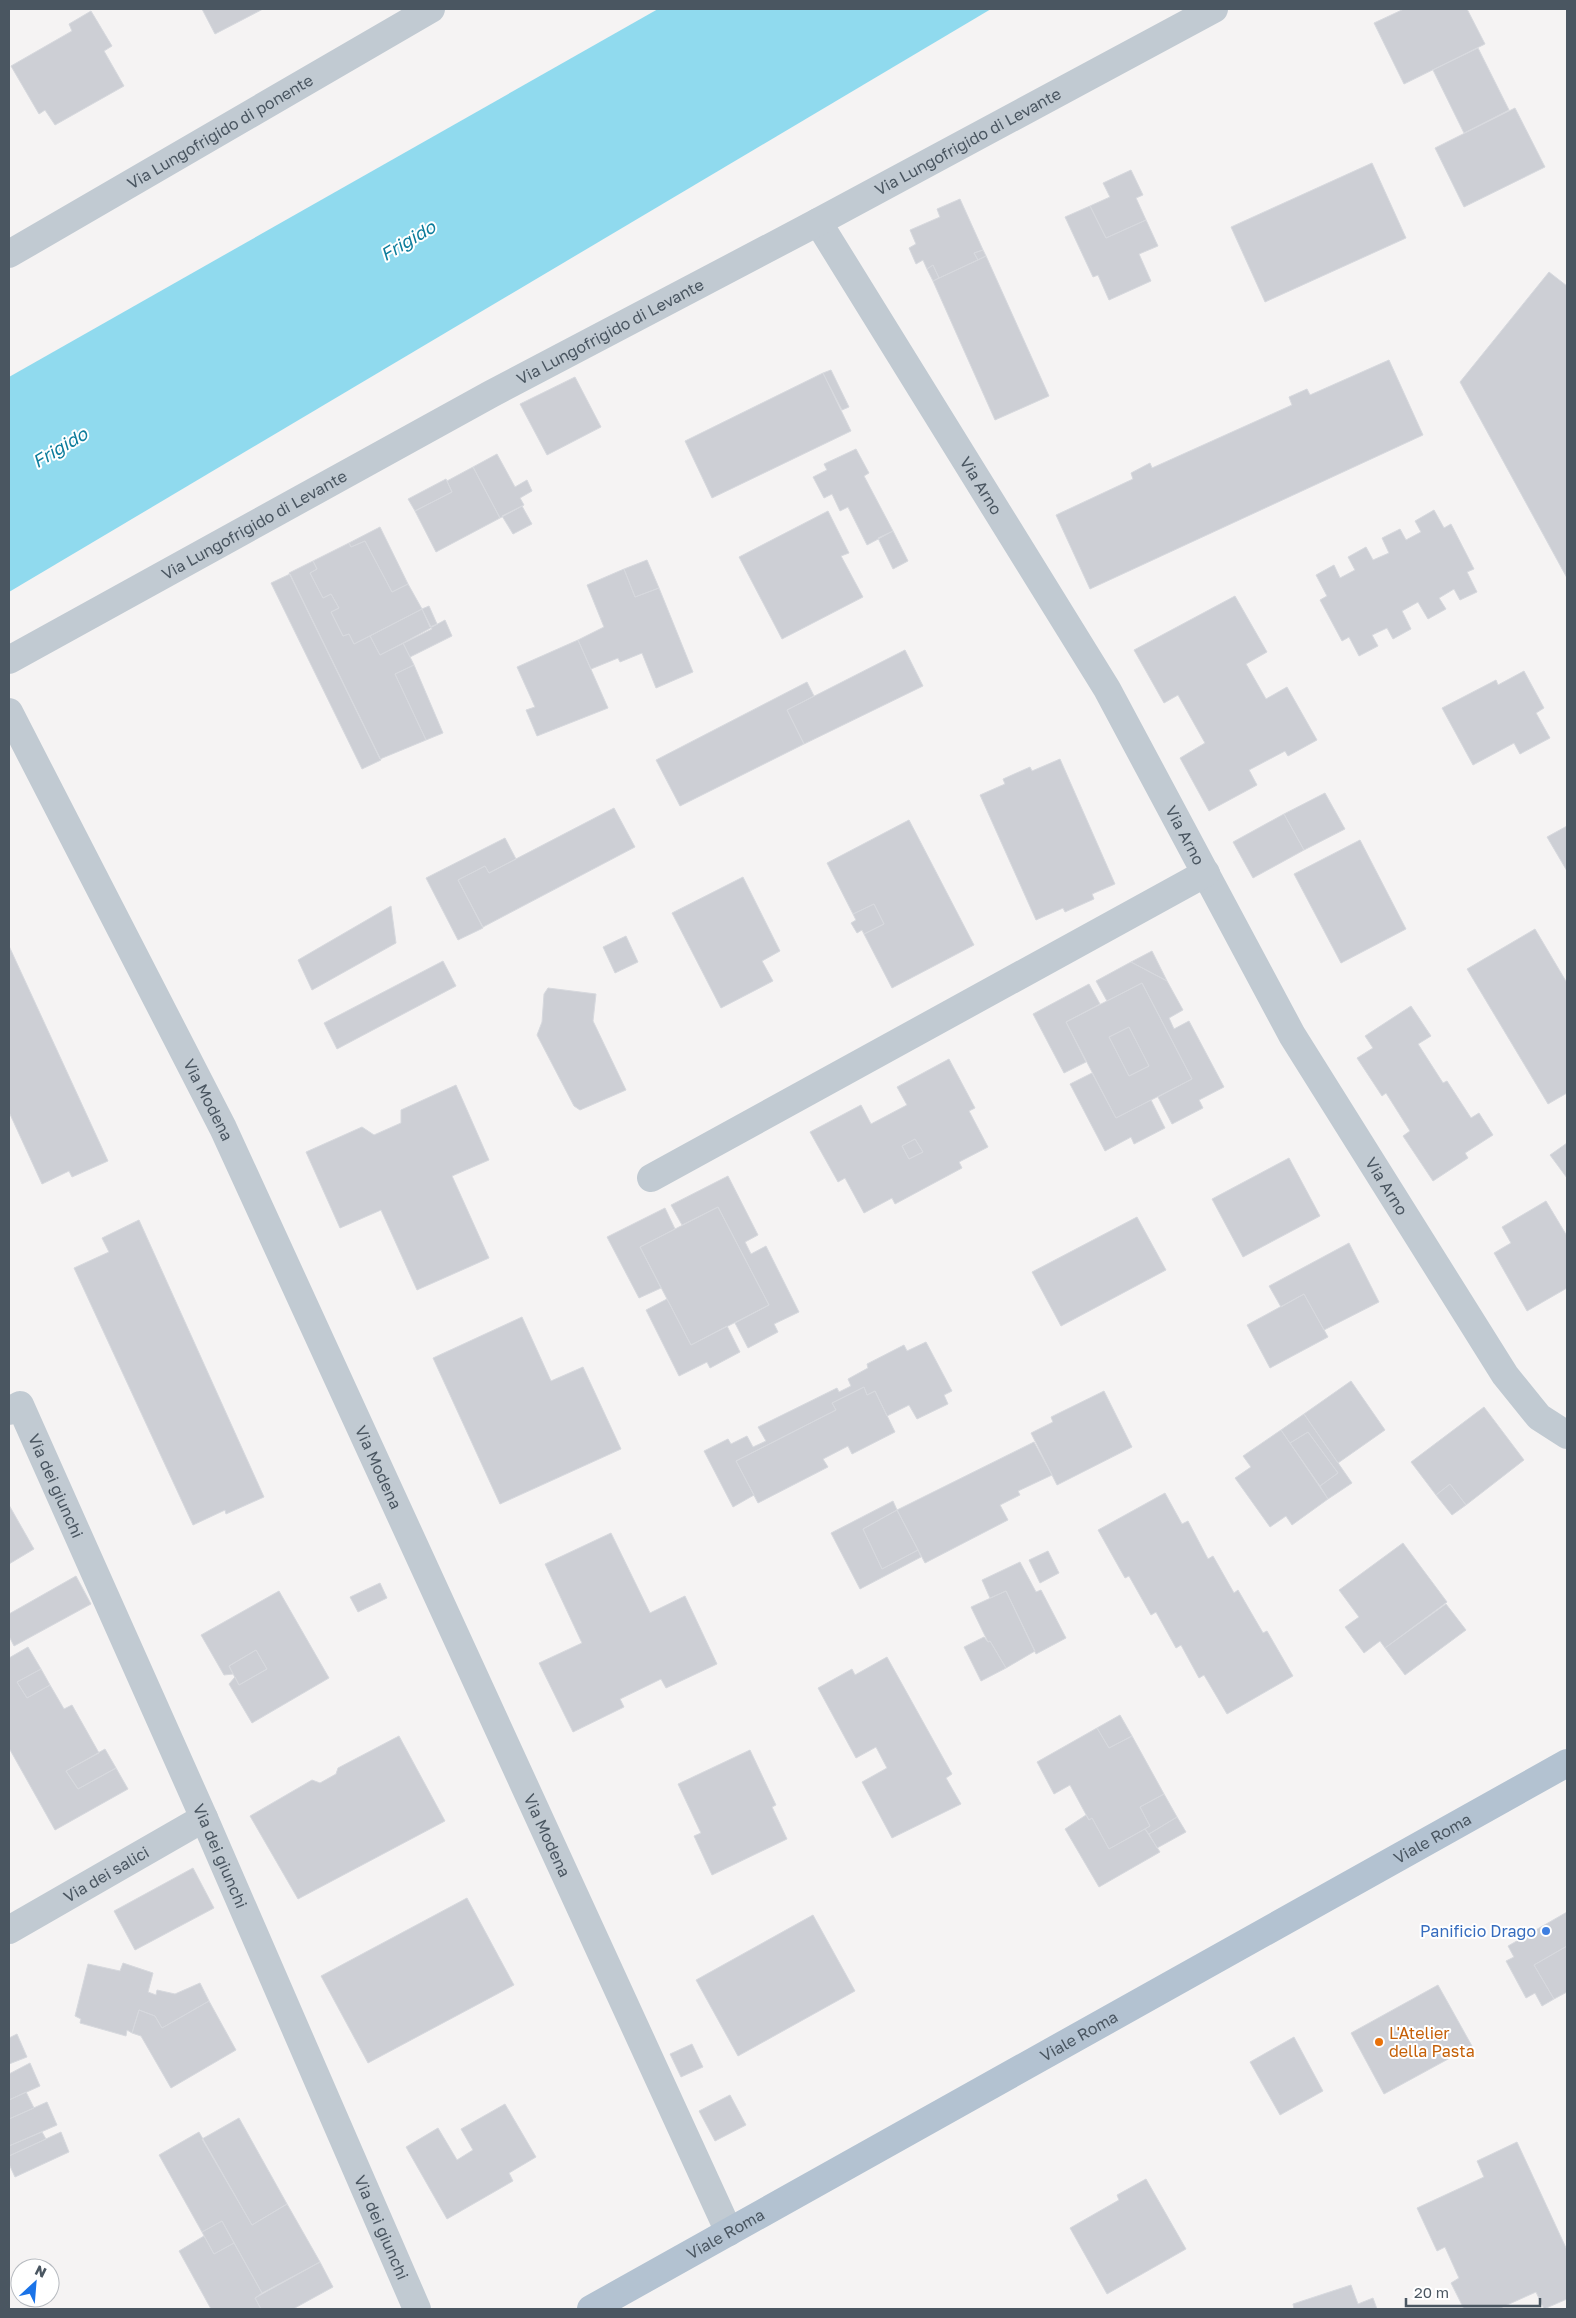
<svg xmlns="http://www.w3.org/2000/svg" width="1576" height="2318" font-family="'Golos Text',sans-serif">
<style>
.water{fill:#90daee}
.building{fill:#cdcfd5;stroke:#d7d9de;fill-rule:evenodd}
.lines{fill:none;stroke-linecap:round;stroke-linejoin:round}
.minor{stroke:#c1cad2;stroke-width:28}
.major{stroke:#b3c2d1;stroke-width:28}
.shop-dot{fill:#3f7fe0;stroke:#fff;stroke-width:2}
.food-dot{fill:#e8710a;stroke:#fff;stroke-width:2}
.labels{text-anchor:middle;stroke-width:4;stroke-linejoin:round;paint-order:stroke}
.street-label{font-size:16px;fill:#4a5661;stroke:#fff}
.shop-label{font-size:16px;fill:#366cbe;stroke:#fff;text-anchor:end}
.food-label{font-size:16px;fill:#c56008;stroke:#fff;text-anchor:start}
.water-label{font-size:18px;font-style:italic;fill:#0c7c9b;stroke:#fff}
</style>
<rect width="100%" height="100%" fill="#f5f3f3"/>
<path class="water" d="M658,9H991L9,592V377Z"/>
<path class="building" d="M202,9H263L215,34Z
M1404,9H1467L1485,44L1404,84L1374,23Z
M91,11L112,46L104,51L124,86L55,125L45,110L39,114L11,66L72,31L69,24Z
M1478,48L1509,110L1464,133L1433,70Z
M1515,108L1545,167L1464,207L1435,148Z
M1372,163L1406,238L1265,302L1231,227Z
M1131,170L1143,195L1136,198L1146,220L1106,238L1090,206L1110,197L1103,183Z
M960,199L983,250L974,253L978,260L939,278L933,265L927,269L923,260L916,264L909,248L916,244L910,230L940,217L937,209Z
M1090,206L1106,238L1146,220L1158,246L1139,254L1151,281L1109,300L1098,275L1093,277L1065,217Z
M983,250L986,256L978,260L974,253Z
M986,256L1049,396L995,420L933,281Z
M933,265L939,278L933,281L927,269Z
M1549,272L1567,286V578L1460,382Z
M1389,360L1423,435L1090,589L1056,515L1133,479L1131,473L1150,463L1152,468L1292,405L1289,397L1307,389L1310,395Z
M831,370L849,407L842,410L823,373Z
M823,373L851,431L712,498L685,441Z
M575,377L601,427L547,455L520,404Z
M856,449L869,473L864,476L893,531L867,545L848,507L840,511L832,494L824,498L813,477L827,470L824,464Z
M497,454L515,487L527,480L532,491L520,498L524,505L500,518L473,467Z
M473,467L500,518L436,552L415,511L452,492L447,481Z
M446,479L452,492L415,511L408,499Z
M522,506L532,524L513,534L502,516Z
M1434,510L1444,528L1451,524L1474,569L1467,572L1477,592L1460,600L1454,589L1439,598L1446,609L1428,619L1418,602L1402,611L1411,629L1393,639L1387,628L1372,635L1378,646L1359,656L1349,637L1342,641L1320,600L1327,596L1316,575L1334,565L1340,578L1355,570L1348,557L1366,547L1373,560L1389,553L1382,538L1400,529L1406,540L1421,532L1415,521Z
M828,511L849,553L841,556L863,597L782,639L739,557Z
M380,527L408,584L392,592L365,541L351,547L349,543Z
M893,531L908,561L893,569L878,538Z
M365,541L392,592L408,584L422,609L354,644L349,634L343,636L331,612L339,608L331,594L323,598L310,573L317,569L313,561L349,543L351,547Z
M647,560L659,588L635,597L624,569Z
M313,561L317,569L310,573L323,598L331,594L339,608L331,612L343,636L349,634L354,644L370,636L380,655L403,643L414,665L395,674L426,740L380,759L289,573Z
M624,569L635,597L659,588L693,672L656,688L642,653L620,662L618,658L591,669L578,640L604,627L587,585Z
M290,574L381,760L362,769L271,583Z
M1235,596L1267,652L1246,664L1266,699L1287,687L1317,740L1288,756L1285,751L1249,770L1257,785L1209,811L1180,758L1205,743L1178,695L1164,703L1134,650Z
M429,606L437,624L430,627L422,609Z
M422,609L432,629L380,655L370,636Z
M445,620L452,636L410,657L403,643Z
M578,640L608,708L537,736L526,710L535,707L517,667Z
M905,650L923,686L804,744L787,710Z
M414,665L443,733L426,740L395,674Z
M1524,671L1544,708L1536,713L1550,738L1520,754L1514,743L1473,765L1442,708L1496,680L1498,685Z
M807,682L814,696L787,710L804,744L680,806L656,760Z
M1060,759L1115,884L1092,894L1094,899L1065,912L1063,908L1036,920L980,795L1005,784L1003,779L1030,767L1032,771Z
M1325,793L1345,829L1304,850L1284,814Z
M614,808L635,847L483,927L458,880L485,866L489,873Z
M1284,814L1304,850L1253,878L1233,842Z
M909,820L974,945L892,988L864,934L884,924L874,904L853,914L827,863Z
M1567,826V871L1547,837Z
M505,838L516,859L489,873L485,866L458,880L483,928L458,940L426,878Z
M1360,840L1406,929L1341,963L1294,874Z
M743,877L780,951L762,961L773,981L721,1008L672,913Z
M874,904L884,924L864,934L862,930L857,933L851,923L856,920L853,914Z
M391,906L396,943L312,990L298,960Z
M1535,929L1567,983V1093L1548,1104L1467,969Z
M626,936L638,962L615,973L603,947Z
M9,946L108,1161L72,1177L69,1171L42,1184L9,1112Z
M1152,951L1167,981L1131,962Z
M443,961L456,986L337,1049L324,1023Z
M1131,962L1167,981L1183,1010L1169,1018L1174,1029L1189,1021L1224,1087L1199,1100L1203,1108L1172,1124L1158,1097L1192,1079L1142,983L1107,1001L1096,981Z
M1142,983L1192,1079L1116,1118L1066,1022ZM1129,1027L1149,1066L1129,1076L1109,1037Z
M1089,984L1100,1004L1066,1022L1086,1062L1064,1073L1033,1014Z
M548,988L596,994L593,1021L626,1090L580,1110L574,1106L537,1035L542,1022L544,994Z
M1411,1006L1431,1036L1418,1044L1443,1083L1447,1081L1471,1118L1479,1113L1493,1135L1465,1153L1468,1158L1433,1181L1403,1136L1410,1131L1386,1093L1382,1096L1357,1058L1373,1048L1365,1036Z
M1129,1027L1149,1066L1129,1076L1109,1037Z
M949,1059L975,1108L969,1111L988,1147L959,1162L962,1168L895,1204L892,1198L864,1213L845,1178L838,1182L810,1132L861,1105L871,1124L907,1105L897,1087ZM915,1139L923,1152L909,1159L902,1146Z
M1092,1073L1116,1118L1151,1100L1165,1128L1134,1144L1131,1137L1105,1151L1070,1084Z
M456,1085L489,1160L452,1176L489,1258L417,1290L381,1210L340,1228L306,1152L362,1127L374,1135L401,1123V1110Z
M915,1139L923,1152L909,1159L902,1146Z
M1567,1143V1178L1550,1155Z
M1289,1158L1320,1216L1243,1257L1212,1199Z
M728,1176L758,1235L745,1242L751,1254L766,1246L799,1312L774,1324L778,1332L748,1348L735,1323L769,1305L718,1207L682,1225L671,1205Z
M1546,1201L1567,1236V1288L1527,1311L1494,1253L1511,1243L1502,1227Z
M718,1207L769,1305L691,1345L640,1247Z
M665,1208L675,1229L640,1247L661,1288L639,1298L607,1237Z
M1137,1217L1166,1270L1061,1326L1032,1272Z
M139,1220L264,1497L226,1514L225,1510L193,1525L74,1268L109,1252L102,1238Z
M1349,1243L1379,1302L1324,1330L1304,1294L1281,1307L1269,1286Z
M1304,1294L1328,1337L1270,1368L1247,1325Z
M667,1299L691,1345L727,1326L740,1352L710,1368L707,1362L679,1376L646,1310Z
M522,1317L551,1381L583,1367L621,1449L500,1504L433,1358Z
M926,1342L952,1391L944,1395L948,1404L917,1419L909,1405L887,1416L875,1391L867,1395L864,1387L832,1403L836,1410L736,1461L754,1495L733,1507L704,1451L728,1439L731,1444L747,1436L753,1447L766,1441L758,1427L837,1388L839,1392L851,1386L848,1379L868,1368L867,1364L904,1345L907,1351Z
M1351,1381L1385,1430L1338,1463L1304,1414Z
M864,1387L867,1395L875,1391L895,1432L852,1454L848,1446L823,1459L828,1467L758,1503L736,1461L836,1410L832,1403Z
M1104,1391L1132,1447L1057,1485L1031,1433L1053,1422L1051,1417Z
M1484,1407L1524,1460L1466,1505L1450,1484L1436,1495L1411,1462Z
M1304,1414L1352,1483L1328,1499L1320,1486L1338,1473L1308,1432L1290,1443L1281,1430Z
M1281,1430L1328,1499L1292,1525L1286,1516L1270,1527L1235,1478L1251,1467L1243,1456Z
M1308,1432L1338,1473L1320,1486L1290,1443Z
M1034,1442L1052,1475L1018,1491L1020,1495L1000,1505L1008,1520L925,1563L897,1510Z
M1450,1484L1466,1505L1452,1515L1436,1495Z
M1165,1493L1182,1524L1188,1521L1208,1559L1213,1556L1234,1593L1238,1590L1263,1633L1267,1631L1293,1676L1227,1714L1204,1675L1199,1678L1181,1645L1176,1648L1156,1612L1151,1615L1129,1576L1125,1578L1098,1530Z
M893,1501L897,1510L863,1529L882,1569L918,1550L921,1557L860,1589L831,1533Z
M9,1505L34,1549L9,1564Z
M897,1510L918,1550L882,1569L863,1529Z
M611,1533L650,1613L685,1596L717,1664L666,1688L661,1679L620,1699L624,1707L573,1732L539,1663L582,1643L545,1564Z
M1403,1543L1447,1602L1385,1648L1380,1641L1364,1653L1345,1627L1359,1617L1339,1590Z
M1048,1551L1059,1573L1040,1583L1029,1560Z
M1020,1562L1036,1592L1041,1590L1066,1638L1036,1654L1006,1591L990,1598L982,1580Z
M76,1576L91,1604L14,1646L9,1636V1614Z
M380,1583L387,1598L358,1612L350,1597Z
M279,1591L329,1678L252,1723L229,1684L235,1677L239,1685L267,1669L256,1650L229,1666L233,1674L224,1675L201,1635Z
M1006,1591L1035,1651L1006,1668L990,1641L988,1642L971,1607Z
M1446,1604L1466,1630L1405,1675L1385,1648Z
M984,1637L988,1642L990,1641L1006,1668L981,1681L964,1647Z
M28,1647L41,1669L17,1682L27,1698L50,1685L64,1709L72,1705L99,1753L66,1771L78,1789L116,1768L128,1789L55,1830L9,1748V1658Z
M256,1650L267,1669L239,1685L229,1666Z
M887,1657L952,1774L946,1778L961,1804L892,1838L862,1782L887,1768L876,1747L856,1758L818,1688L852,1669L855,1675Z
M41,1669L50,1685L27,1698L17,1682Z
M1120,1715L1132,1736L1109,1748L1097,1728Z
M1097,1728L1109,1748L1132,1736L1164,1794L1140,1807L1150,1826L1109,1849L1092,1818L1089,1820L1070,1785L1054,1794L1037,1762Z
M399,1736L445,1821L298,1899L250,1816L312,1780L320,1783L336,1774L338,1768Z
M105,1749L116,1768L78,1789L66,1771Z
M750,1750L776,1805L772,1807L787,1839L712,1875L694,1836L701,1833L678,1784Z
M1164,1794L1177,1817L1149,1834L1145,1829L1150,1826L1140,1807Z
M1086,1815L1089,1820L1092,1818L1109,1849L1145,1829L1160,1852L1099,1887L1065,1829Z
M1177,1817L1186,1832L1157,1848L1149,1834Z
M193,1868L214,1908L135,1950L114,1911Z
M467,1898L514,1985L368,2063L321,1976Z
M1567,1912V1946L1534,1965L1554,1999L1542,2006L1535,1993L1526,1998L1506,1961L1514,1957L1508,1946Z
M813,1915L855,1991L738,2056L696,1980Z
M1567,1946V1992L1554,1999L1534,1965Z
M123,1963L153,1973L148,1992L156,1995L157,1990L175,1994L200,1983L209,2001L162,2028L155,2016L139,2010L132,2033L127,2030L126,2036L80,2023L81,2019L75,2016L88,1964L120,1971Z
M1438,1985L1472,2046L1384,2094L1351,2033Z
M209,2001L236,2050L171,2088L141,2036L132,2033L139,2010L155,2016L162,2028Z
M17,2034L27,2057L9,2064V2038Z
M1294,2037L1323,2091L1280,2115L1250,2062Z
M692,2044L703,2067L681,2077L670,2054Z
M30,2063L40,2086L9,2100V2074Z
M26,2092L34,2108L9,2119V2100Z
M730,2095L746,2125L715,2141L699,2111Z
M47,2102L57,2125L9,2146V2119Z
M505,2104L536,2157L509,2173L513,2181L447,2219L406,2147L438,2128L457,2160L473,2150L461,2129Z
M239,2118L287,2204L252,2225L202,2139Z
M42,2132L46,2139L9,2156V2146Z
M61,2132L69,2152L15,2177L9,2164V2156Z
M199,2132L252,2225L287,2204L320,2262L262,2293L222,2221L202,2232L159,2155Z
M1517,2142L1567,2250V2299L1544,2309L1536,2292L1498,2309H1464L1451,2283L1459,2278L1445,2247L1437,2251L1417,2208L1484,2177L1477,2161Z
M1146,2179L1186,2249L1107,2294L1070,2228L1119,2200L1117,2195Z
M222,2221L234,2243L214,2254L202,2232Z
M204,2236L214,2254L234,2243L262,2293L255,2298L261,2309H211L179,2251Z
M320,2262L333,2287L293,2309H261L255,2298Z
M1351,2285L1358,2304L1373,2298L1377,2309H1294L1293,2304Z"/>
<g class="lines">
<g class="minor">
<path id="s1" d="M818,222L1107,689L1292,1035L1505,1375L1539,1417L1567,1435"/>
<path id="s2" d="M9,254L431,9"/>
<path id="s3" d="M9,660L491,394L818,222L1214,9"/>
<path id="s4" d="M9,712L223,1128L729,2232"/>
<path d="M651,1178L1206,873"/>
<path id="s5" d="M9,1411L20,1405L204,1818L417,2309"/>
<path id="s6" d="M9,1930L204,1818"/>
</g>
<path class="major" id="s7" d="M591,2309L1567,1763"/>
</g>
<circle class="shop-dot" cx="1546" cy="1931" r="5"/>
<circle class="food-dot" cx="1379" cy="2042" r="5"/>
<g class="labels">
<g class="street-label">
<text dy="6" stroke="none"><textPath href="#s2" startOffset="244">Via Lungofrigido di ponente</textPath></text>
<text dy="6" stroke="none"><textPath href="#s3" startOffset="1090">Via Lungofrigido di Levante</textPath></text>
<text dy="6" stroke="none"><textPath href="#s3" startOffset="685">Via Lungofrigido di Levante</textPath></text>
<text dy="6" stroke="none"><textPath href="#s1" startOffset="310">Via Arno</textPath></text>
<text dy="6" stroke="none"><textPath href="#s3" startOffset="280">Via Lungofrigido di Levante</textPath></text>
<text dy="6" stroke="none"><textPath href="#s1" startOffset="715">Via Arno</textPath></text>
<text dy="6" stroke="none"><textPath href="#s4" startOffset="436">Via Modena</textPath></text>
<text dy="6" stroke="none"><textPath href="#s1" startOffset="1120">Via Arno</textPath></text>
<text dy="6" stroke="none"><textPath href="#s4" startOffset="841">Via Modena</textPath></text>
<text dy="6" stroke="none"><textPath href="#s5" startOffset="101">Via dei giunchi</textPath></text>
<text dy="6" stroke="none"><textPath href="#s4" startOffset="1246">Via Modena</textPath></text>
<text dy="6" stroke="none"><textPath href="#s7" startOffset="964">Viale Roma</textPath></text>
<text dy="6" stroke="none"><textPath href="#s5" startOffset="506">Via dei giunchi</textPath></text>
<text dy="6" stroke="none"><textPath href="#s6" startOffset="112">Via dei salici</textPath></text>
<text dy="6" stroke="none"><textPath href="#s7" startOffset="559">Viale Roma</textPath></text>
<text dy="6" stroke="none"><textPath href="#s5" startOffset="911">Via dei giunchi</textPath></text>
<text dy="6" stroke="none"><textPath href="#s7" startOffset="154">Viale Roma</textPath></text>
</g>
<g class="shop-label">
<text x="1536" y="1937">Panificio Drago</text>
</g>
<g class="food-label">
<text x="1389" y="2039">L'Atelier<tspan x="1389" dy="18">della Pasta</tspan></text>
</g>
<g class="water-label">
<text transform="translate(408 241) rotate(-31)" y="6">Frigido</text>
<text transform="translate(60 448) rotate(-31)" y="6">Frigido</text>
</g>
</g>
<rect width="1576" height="2318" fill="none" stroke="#4a5661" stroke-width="20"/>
<g transform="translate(35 2283) rotate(26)"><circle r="24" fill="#ffffff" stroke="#b7bbc0"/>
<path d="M0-4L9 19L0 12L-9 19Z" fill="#1a73e8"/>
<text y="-8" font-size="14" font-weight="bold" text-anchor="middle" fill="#4a5661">N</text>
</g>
<path d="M1406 2298v8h134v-8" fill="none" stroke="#4a5661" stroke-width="2.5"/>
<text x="1414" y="2298" font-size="15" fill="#4a5661" stroke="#ffffff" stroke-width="4" paint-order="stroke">20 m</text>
</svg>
